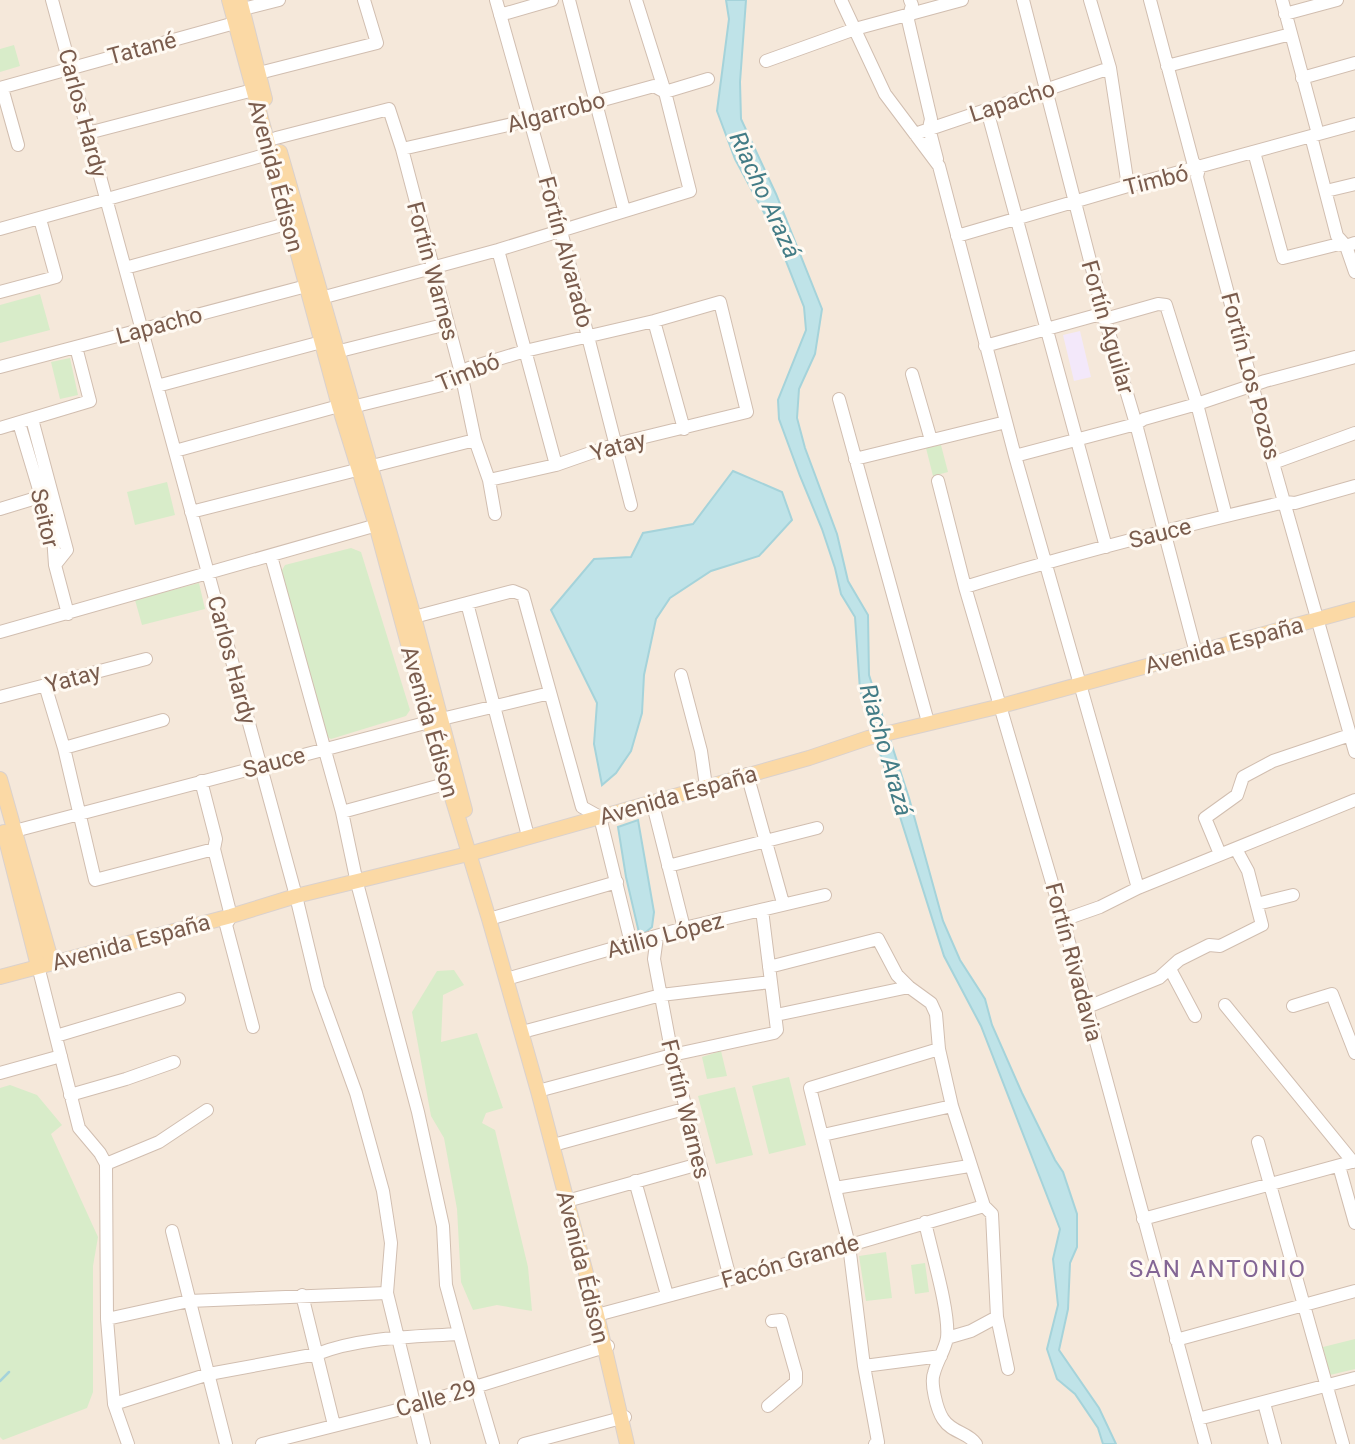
<svg xmlns="http://www.w3.org/2000/svg" width="1355" height="1444" font-family="Roboto,sans-serif">
<style>
.residential{fill:#f5e8da}
.education{fill:#f3e8fa}
.green{fill:#d8ecc9}
.water{fill:#bfe3e8;stroke:#a5d3da;stroke-width:2}
.lines{fill:none;stroke-linecap:round;stroke-linejoin:round}
.stream{stroke:#a5d3da;stroke-width:2.5}
.minor-casing{stroke:#d1beb0;stroke-width:14}
.major-casing{stroke:#dad1cd;stroke-width:16}
.minor{stroke:#fff;stroke-width:12}
.major{stroke:#fbd9a5;stroke-width:14}
.labels{text-anchor:middle;stroke-width:6;stroke-linejoin:round;paint-order:stroke}
.street-label{font-size:23px;fill:#7a5c4d;stroke:#fffaf3}
.water-label{font-size:24px;font-style:italic;fill:#437c86;stroke:#fffaf3}
.neighbourhood-label{font-size:24px;letter-spacing:2px;fill:#846695;stroke:#fffaf3}
</style>
<rect width="100%" height="100%" fill="#fdf6ec"/>
<path class="residential" d="M0,0H1355V1444H0Z"/>
<path class="education" d="M1080,331L1091,377L1074,381L1063,335Z"/>
<path class="green" d="M14,45L20,66L0,72V49Z
M40,294L50,330L0,343V305Z
M70,358L78,395L60,399L51,362Z
M941,445L948,472L933,476L926,448Z
M167,482L175,515L135,525L127,492Z
M351,548L361,552L410,710L406,716L331,739L325,736L281,572L285,565Z
M199,583L205,609L142,625L135,600Z
M454,970L464,985L443,995L441,1042L477,1033L503,1108L486,1113L482,1123L495,1130L528,1267L532,1311L497,1305L473,1310L461,1282L457,1209L444,1138L431,1116L412,1012L437,971Z
M721,1051L727,1076L707,1079L702,1057Z
M789,1077L806,1145L769,1154L752,1086Z
M10,1085L37,1095L62,1125L51,1134L98,1237L93,1266V1392L87,1408L3,1440L0,1437V1088Z
M735,1087L753,1155L716,1164L698,1096Z
M886,1252L892,1298L866,1301L859,1256Z
M925,1263L929,1292L915,1294L911,1265Z
M1355,1339V1369L1330,1375L1323,1347Z"/>
<path class="water" d="M726,0H746L740,82L741,119L776,194L822,309L815,354L799,389L797,418L805,448L837,534L848,581L868,615L869,675L909,798L943,921L960,960L985,999L992,1025L1022,1093L1055,1160L1063,1172L1077,1214V1247L1070,1263L1068,1309L1059,1350L1099,1408L1116,1444H1103L1098,1428L1075,1394L1057,1379L1047,1349L1058,1305L1053,1259L1060,1229L981,1026L944,956L860,690L855,617L841,594L835,568L822,529L800,476L779,419L778,400L806,330L804,307L775,233L735,159L717,111L729,19Z
M733,471L782,492L792,520L759,556L711,571L670,598L656,619L644,675L642,713L631,751L616,773L602,785L594,744L597,703L551,610L594,559L631,557L643,533L693,524Z
M638,820L654,912L652,927L640,937L626,877L618,827Z"/>
<g class="lines">
<path class="stream" d="M0,1381L9,1372"/>
<defs>
<path id="minor" d="M52,0L296,896L318,988L356,1093L383,1191L391,1243L387,1293L424,1444
M496,0L561,231L631,505
M569,0L624,210
M841,0L885,94L939,166L1015,456L1138,888
M910,0L912,5L908,20L931,119L929,128L937,159
M1023,0L1105,319L1136,424L1196,653
M1090,0L1110,68L1128,186
M1150,0L1193,162L1199,168L1197,177L1273,463L1355,752
M1282,0L1318,134
M243,9L279,0
M1285,14L1337,0
M500,15L552,0
M766,61L855,29L962,0
M1167,66L1291,34
M259,73L377,43L364,0
M1302,78L1355,63
M0,88L242,21
M2,88L18,145
M987,110L1106,547
M88,133L261,88
M915,134L1110,68
M1311,136L1337,236L1346,246L1355,272
M276,138L389,109L402,149L461,373L475,440L489,480L495,514
M402,149L530,120L654,86L665,92L708,79
M1254,152L1283,258L1339,244L1346,246L1355,243
M1326,191L1355,184
M0,229L279,151
M957,236L1128,186L1355,124
M498,250L556,465
M125,268L297,221
M0,292L56,277L40,219
M321,298L498,250L690,191L665,92L636,0
M654,321L684,429
M985,346L1097,315L1105,319L1158,304L1166,305L1197,404L1226,516
M336,352L447,324
M0,367L314,284
M912,374L931,440
M157,386L329,340
M839,399L928,722
M32,419L67,550L55,565
M19,423L53,536L55,565L68,614
M0,428L90,401L76,347
M175,451L339,406L352,407L450,383L469,368L525,351L654,321L720,302L747,412L616,444L556,465L489,480
M1015,456L1136,424L1144,419L1197,404L1265,381L1355,357
M855,459L1006,422
M1273,463L1355,433
M938,481L965,587L1063,920L1205,1444
M0,509L46,495
M191,512L475,440
M271,556L342,812L357,883L418,1112L443,1226L446,1285L472,1381L476,1386L493,1444
M965,587C1070,554 1178,527 1285,502L1295,503L1355,486
M467,603L528,836
M414,617L513,591L523,595L582,807L600,817L631,943
M0,632L384,523
M681,675L701,751L706,786
M45,685L64,748L95,880L214,849
M0,697L146,659
M64,748L163,720
M747,774L783,903
M201,781L216,839L214,849L231,916L226,925L253,1027
M652,801L684,928
M342,812L456,781
M7,833L429,722L550,693
M1220,854L1205,818L1237,795L1243,777L1273,761L1350,735
M668,866L817,828
M1257,904L1293,895
M489,919L617,882
M1063,920L1100,907L1138,888L1355,800
M657,937L654,959L672,1055L730,1278
M38,966L79,1128L100,1153L106,1164L107,1319L114,1404L128,1444
M769,967L878,939L897,975L909,987L931,1003L936,1014L939,1049L952,1106L984,1206L992,1214L997,1317L1008,1369
M1170,969L1195,1016
M506,979L684,928L825,895
M1225,1005L1353,1162
M1293,1006L1332,994L1355,1053
M1085,1008L1159,978L1179,960L1209,945L1220,946L1262,925L1248,871L1236,849
M776,1015L909,987
M526,1031L661,995L771,982
M56,1036L179,999
M0,1073L61,1056
M538,1091L672,1055L774,1033L777,1030L762,910
M70,1095L126,1079L174,1062
M823,1135L952,1106
M1258,1142L1343,1444
M557,1144L684,1109
M106,1164L159,1142L207,1110
M1339,1166L1355,1223
M635,1181L667,1295
M835,1188L969,1166
M567,1201L699,1164
M1143,1219L1355,1161
M925,1222C931,1251 950,1311 947,1338C945,1350 937,1361 934,1373C930,1383 937,1410 943,1419C952,1433 968,1432 976,1444
M172,1231L226,1444
M302,1295L334,1425
M597,1315L761,1271L984,1206
M107,1319L189,1301L387,1293
M947,1338L971,1331L997,1317
M1176,1340L1355,1291
M864,1366L941,1356
M1264,1403L1275,1444
M114,1404L209,1374L317,1354C360,1337 412,1337 458,1334
M768,1406L796,1382V1373L781,1320L772,1321
M1198,1419L1355,1378
M262,1444L413,1406L608,1346
M524,1444L625,1417
M875,1444L878,1442L864,1366L849,1245L810,1088L939,1049"/>
<path id="major" d="M229,0L339,406L376,525L429,722L489,919L538,1091L597,1315L627,1444
M240,0L265,99
M280,152L414,617L465,810
M0,779L52,963
M4,832L38,966
M0,977L231,916L296,896L476,852L809,758L868,738L1001,706L1355,609"/>
</defs>
<use href="#minor" class="minor-casing"/>
<use href="#major" class="major-casing"/>
<use href="#minor" class="minor"/>
<use href="#major" class="major"/>
</g>
<g class="labels">
<g class="street-label">
<text transform="translate(142 48) rotate(-15)" y="8">Tatané</text>
<text transform="translate(1012 101) rotate(-18)" y="8">Lapacho</text>
<text transform="translate(556 112) rotate(-15)" y="8">Algarrobo</text>
<text transform="translate(83 113) rotate(75)" y="8">Carlos Hardy</text>
<text transform="translate(276 176) rotate(75)" y="8">Avenida Édison</text>
<text transform="translate(1156 180) rotate(-14)" y="8">Timbó</text>
<text transform="translate(566 252) rotate(75)" y="8">Fortín Alvarado</text>
<text transform="translate(433 271) rotate(75)" y="8">Fortín Warnes</text>
<text transform="translate(159 325) rotate(-15)" y="8">Lapacho</text>
<text transform="translate(1108 327) rotate(74)" y="8">Fortín Aguilar</text>
<text transform="translate(468 372) rotate(-22)" y="8">Timbó</text>
<text transform="translate(1251 376) rotate(75)" y="8">Fortín Los Pozos</text>
<text transform="translate(618 446) rotate(-16)" y="8">Yatay</text>
<text transform="translate(45 518) rotate(77)" y="8">Seitor</text>
<text transform="translate(1160 533) rotate(-14)" y="8">Sauce</text>
<text transform="translate(1224 645) rotate(-15)" y="8">Avenida España</text>
<text transform="translate(232 660) rotate(75)" y="8">Carlos Hardy</text>
<text transform="translate(73 678) rotate(-15)" y="8">Yatay</text>
<text transform="translate(430 722) rotate(74)" y="8">Avenida Édison</text>
<text transform="translate(274 762) rotate(-15)" y="8">Sauce</text>
<text transform="translate(678 795) rotate(-16)" y="8">Avenida España</text>
<text transform="translate(665 935) rotate(-15)" y="8">Atilio López</text>
<text transform="translate(131 942) rotate(-15)" y="8">Avenida España</text>
<text transform="translate(1074 962) rotate(75)" y="8">Fortín Rivadavia</text>
<text transform="translate(686 1109) rotate(76)" y="8">Fortín Warnes</text>
<text transform="translate(790 1261) rotate(-16)" y="8">Facón Grande</text>
<text transform="translate(583 1267) rotate(76)" y="8">Avenida Édison</text>
<text transform="translate(436 1398) rotate(-16)" y="8">Calle 29</text>
</g>
<g class="water-label">
<text transform="translate(765 195) rotate(65)" y="8">Riacho Arazá</text>
<text transform="translate(886 750) rotate(74)" y="8">Riacho Arazá</text>
</g>
<g class="neighbourhood-label">
<text x="1218" y="1277">SAN ANTONIO</text>
</g>
</g>
</svg>
